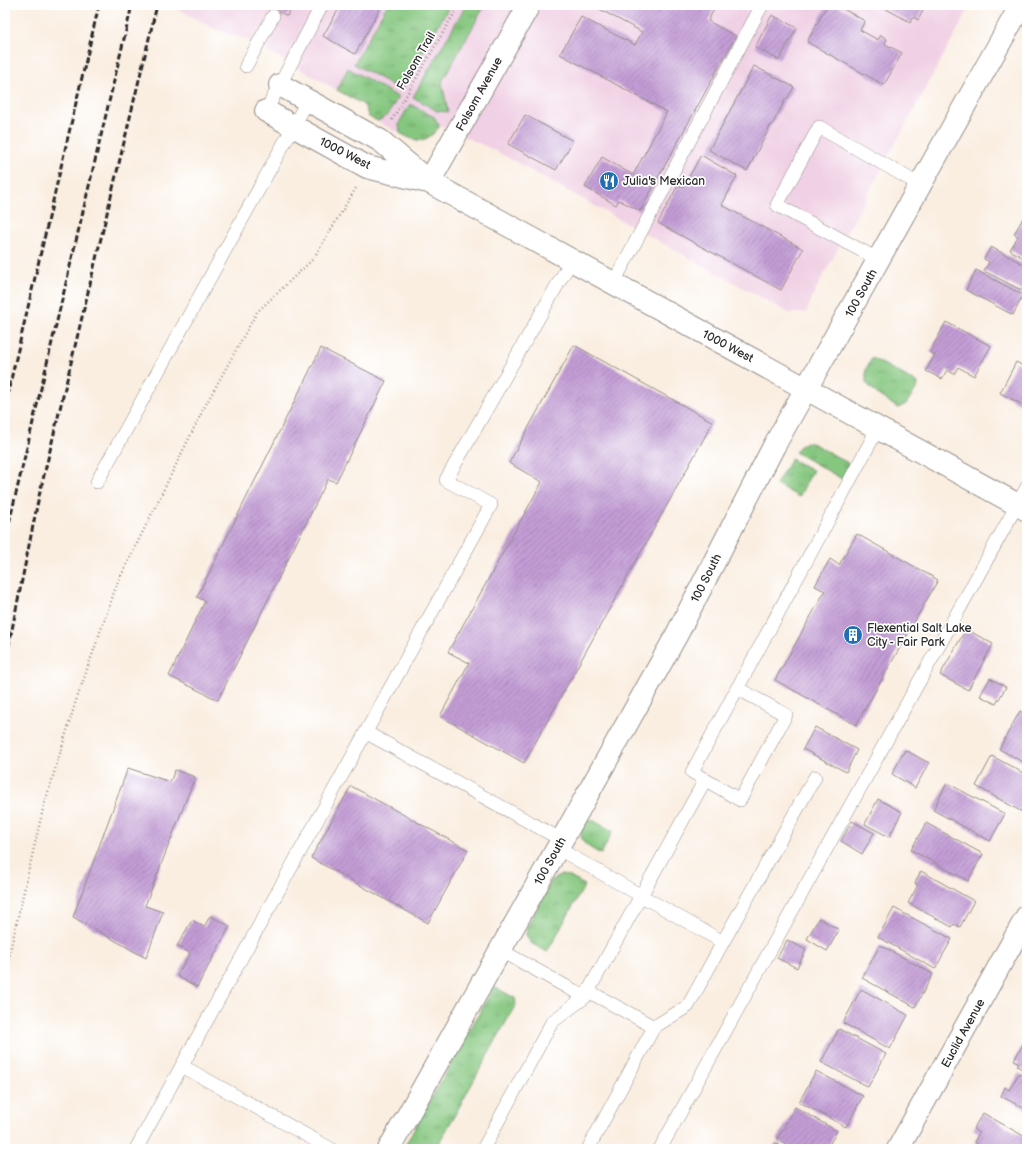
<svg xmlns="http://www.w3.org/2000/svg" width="1032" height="1154" font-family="'Balsamiq Sans',sans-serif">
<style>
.built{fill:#f0d0e4}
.grass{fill:url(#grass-tufts);stroke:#587956}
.building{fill:url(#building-hatch)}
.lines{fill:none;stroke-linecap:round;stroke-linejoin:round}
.lane-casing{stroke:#928c86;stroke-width:14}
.street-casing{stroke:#928c86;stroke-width:24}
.secondary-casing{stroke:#928c86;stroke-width:24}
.path{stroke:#928c86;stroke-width:2.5;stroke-dasharray:1 3;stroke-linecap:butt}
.lane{stroke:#fff;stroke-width:13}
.street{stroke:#fff;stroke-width:22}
.secondary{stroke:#fff;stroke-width:22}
.rail{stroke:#2b2b2b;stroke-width:3;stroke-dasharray:6 3;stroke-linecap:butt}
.labels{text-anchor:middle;stroke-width:3.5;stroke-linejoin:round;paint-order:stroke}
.street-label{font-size:12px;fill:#2b2b2b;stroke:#fff}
.poi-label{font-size:12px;fill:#2b2b2b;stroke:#fff;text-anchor:start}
</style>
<defs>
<pattern id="grass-tufts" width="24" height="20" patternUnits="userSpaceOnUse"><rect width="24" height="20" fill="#86c780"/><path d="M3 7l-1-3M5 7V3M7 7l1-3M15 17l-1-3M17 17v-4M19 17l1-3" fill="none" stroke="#6ea269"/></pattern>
<pattern id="building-hatch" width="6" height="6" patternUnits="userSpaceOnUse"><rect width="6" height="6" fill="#c39dd6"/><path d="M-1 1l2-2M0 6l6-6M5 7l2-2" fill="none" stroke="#9f80ae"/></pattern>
</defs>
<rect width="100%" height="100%" fill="#fff"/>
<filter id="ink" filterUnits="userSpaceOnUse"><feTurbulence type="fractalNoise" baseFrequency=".025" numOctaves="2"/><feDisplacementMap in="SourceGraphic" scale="8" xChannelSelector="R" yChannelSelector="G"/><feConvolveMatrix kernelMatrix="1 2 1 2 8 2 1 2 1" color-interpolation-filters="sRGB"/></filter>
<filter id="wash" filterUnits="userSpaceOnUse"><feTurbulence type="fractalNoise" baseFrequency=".012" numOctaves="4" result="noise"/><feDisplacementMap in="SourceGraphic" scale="16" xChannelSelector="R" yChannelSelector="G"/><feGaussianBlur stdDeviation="0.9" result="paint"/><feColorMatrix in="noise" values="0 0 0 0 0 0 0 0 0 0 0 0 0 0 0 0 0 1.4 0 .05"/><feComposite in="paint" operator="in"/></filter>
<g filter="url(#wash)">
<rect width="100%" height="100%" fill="#faeee1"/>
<path class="built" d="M170,5H971L816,289L806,313H789L494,150L440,126L433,135L424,140L415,141L369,117L364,105L246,39L217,30Z"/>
<path class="grass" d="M387,5H450L401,90L354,64Z
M466,5H485L442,82L448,112L437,111L413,97Z
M348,68L398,97L388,115L378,121L369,117L364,105L337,90Z
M410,104L434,117L440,126C426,143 419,144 400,133L399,123Z
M872,358L918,383V386L906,404L898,408L878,395L866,383V369Z
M806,442L814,444L848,463V466L842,479L795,452L801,445Z
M791,459L813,470L799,497L776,484Z
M590,819L613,831L601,854C583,844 576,841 586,820Z
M561,875L568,876L585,885L547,952L531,943L526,935L527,927L552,880Z
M494,987L515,998L516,1004L436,1149H403Z"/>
<g id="blocks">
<path class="building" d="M267,5H293L287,16Z
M341,5H382L355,54L323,36Z
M592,5H716L708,21L736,36L640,211L619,200L616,205L585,187L602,157L633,175L667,112L560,54L581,17L635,45L642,32Z
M827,5H836L865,21L860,30L878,40L881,35L887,39L885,44L902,53L884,85L807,42Z
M879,5H926L918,20L913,17L910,22Z
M772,15L797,28L779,60L755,47Z
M754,66L794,87L787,99L786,98L772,125H771L747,171L709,150Z
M525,115L573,141L556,170L508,144Z
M701,155L737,176L722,205L803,249L781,290L658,223L678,185L683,188Z
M1023,218L1027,220V260L1010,250L1018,236L1014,234Z
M991,247L1027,266V283L1023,291L984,271L989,262L984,259Z
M976,270L1023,295L1013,315L966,290Z
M946,322L991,346L974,376L958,367L954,374L947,370L942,379L926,371L935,355L930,352Z
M574,345L713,422L524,763L440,716L469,663L448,652L542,482L509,463Z
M321,348L386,381L336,482L328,479L218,700L169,676L205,601L197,597Z
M1016,362L1027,368V407L1000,393Z
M857,534L938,580L856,725L775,680L825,591L815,586L830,559L839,565Z
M966,629L993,644L968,690L940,675Z
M990,678L1006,687L996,704L980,696Z
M1020,711L1027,715V764L999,749Z
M815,727L857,750L846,772L803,749Z
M905,750L929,763L915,788L892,774Z
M992,756L1027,775V807L1024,813L976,786Z
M128,768L170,782L175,770L195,777L145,906L163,912L146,958L73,917Z
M947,783L1005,814L990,841L933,810Z
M351,786L468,850L428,923L311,858Z
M878,799L902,812L889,837L865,824Z
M852,821L874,833L862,854L841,841Z
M926,823L983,854L968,881L911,850Z
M921,871L974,901L960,927L954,924L952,927L908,903L918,885L915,883Z
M894,908L952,939L935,969L878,937Z
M210,916L230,926L197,987L177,976L190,953L177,946L192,920L204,927Z
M819,918L839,930L827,951L807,939Z
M787,940L806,950L797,968L777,958Z
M880,945L933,974L915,1007L862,978Z
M861,989L908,1015L890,1049L843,1023Z
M839,1029L886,1054L868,1087L821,1062Z
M1026,1039H1027V1072L1017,1066L1019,1063L1014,1060Z
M816,1071L863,1096L846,1127L799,1102Z
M1019,1073L1027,1078V1110L1001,1096L1005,1087L1009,1090Z
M795,1107L837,1131L827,1149H793L777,1140Z
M983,1113L1027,1138V1149H987L974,1142L979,1133L973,1129Z
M776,1143L785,1149H772Z"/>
</g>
</g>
<g filter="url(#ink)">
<use href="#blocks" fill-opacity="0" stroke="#928c86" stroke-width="1"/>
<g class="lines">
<defs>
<path id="lane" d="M246,66L273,16
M266,111L322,5
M879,260L777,205L819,127L920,185
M613,284L762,5
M97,482L308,100
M737,688L786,715L740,800L692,772L841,497L878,428
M367,733L562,840
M557,848L723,942L688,1006L654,1027
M723,942L815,777
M500,950L585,997
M182,1066L331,1149
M136,1149L491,505L446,480L571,261
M483,1149L552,1022L585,997L705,780
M588,1149L654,1027L588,991
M660,1149L1027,487"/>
<path id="street" d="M429,182L529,5
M389,1149L676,636L774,446L1021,5
M898,1149L1027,916"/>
<path id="secondary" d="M280,85L381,141L429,182L1027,510
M266,111L367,167L424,181"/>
</defs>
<use href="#lane" class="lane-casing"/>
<use href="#street" class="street-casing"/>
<use href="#secondary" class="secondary-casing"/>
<path class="path" d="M392,120L459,5
M5,983L11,947L43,809L75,704L117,584L204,408L257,312L313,259L356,188"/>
<use href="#lane" class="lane"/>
<use href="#street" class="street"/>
<use href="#secondary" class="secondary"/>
<path class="rail" d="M5,405L99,5
M5,540L132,5
M5,664L39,496L157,5"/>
</g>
</g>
<defs>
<symbol id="restaurant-disc" viewBox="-11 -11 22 22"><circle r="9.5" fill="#1f6fb2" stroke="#fff"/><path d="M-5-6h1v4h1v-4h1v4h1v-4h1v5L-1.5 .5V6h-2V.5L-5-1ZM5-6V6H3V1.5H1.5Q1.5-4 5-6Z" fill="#fff"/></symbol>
<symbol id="building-disc" viewBox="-11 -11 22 22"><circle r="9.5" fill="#1f6fb2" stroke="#fff"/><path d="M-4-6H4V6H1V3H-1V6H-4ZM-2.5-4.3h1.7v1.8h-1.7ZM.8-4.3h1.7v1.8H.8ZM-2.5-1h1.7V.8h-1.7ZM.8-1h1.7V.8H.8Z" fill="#fff"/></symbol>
</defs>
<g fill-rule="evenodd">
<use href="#restaurant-disc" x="598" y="170" width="22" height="22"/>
<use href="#building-disc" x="842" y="624" width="22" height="22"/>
</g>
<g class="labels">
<g class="street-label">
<text transform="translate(416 61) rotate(-60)" y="4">Folsom Trail</text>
<text transform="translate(479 94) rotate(-61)" y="4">Folsom Avenue</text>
<text transform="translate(345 153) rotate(27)" y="4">1000 West</text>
<text transform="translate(861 293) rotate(-61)" y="4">100 South</text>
<text transform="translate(728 346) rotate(28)" y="4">1000 West</text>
<text transform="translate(706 578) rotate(-63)" y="4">100 South</text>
<text transform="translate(550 861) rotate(-61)" y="4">100 South</text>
<text transform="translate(963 1033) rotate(-61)" y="4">Euclid Avenue</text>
</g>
<g class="poi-label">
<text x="623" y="185">Julia's Mexican</text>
<text x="867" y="632">Flexential Salt Lake<tspan x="867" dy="14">City - Fair Park</tspan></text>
</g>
</g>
<rect width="1032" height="1154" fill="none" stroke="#fff" stroke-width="20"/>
</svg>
